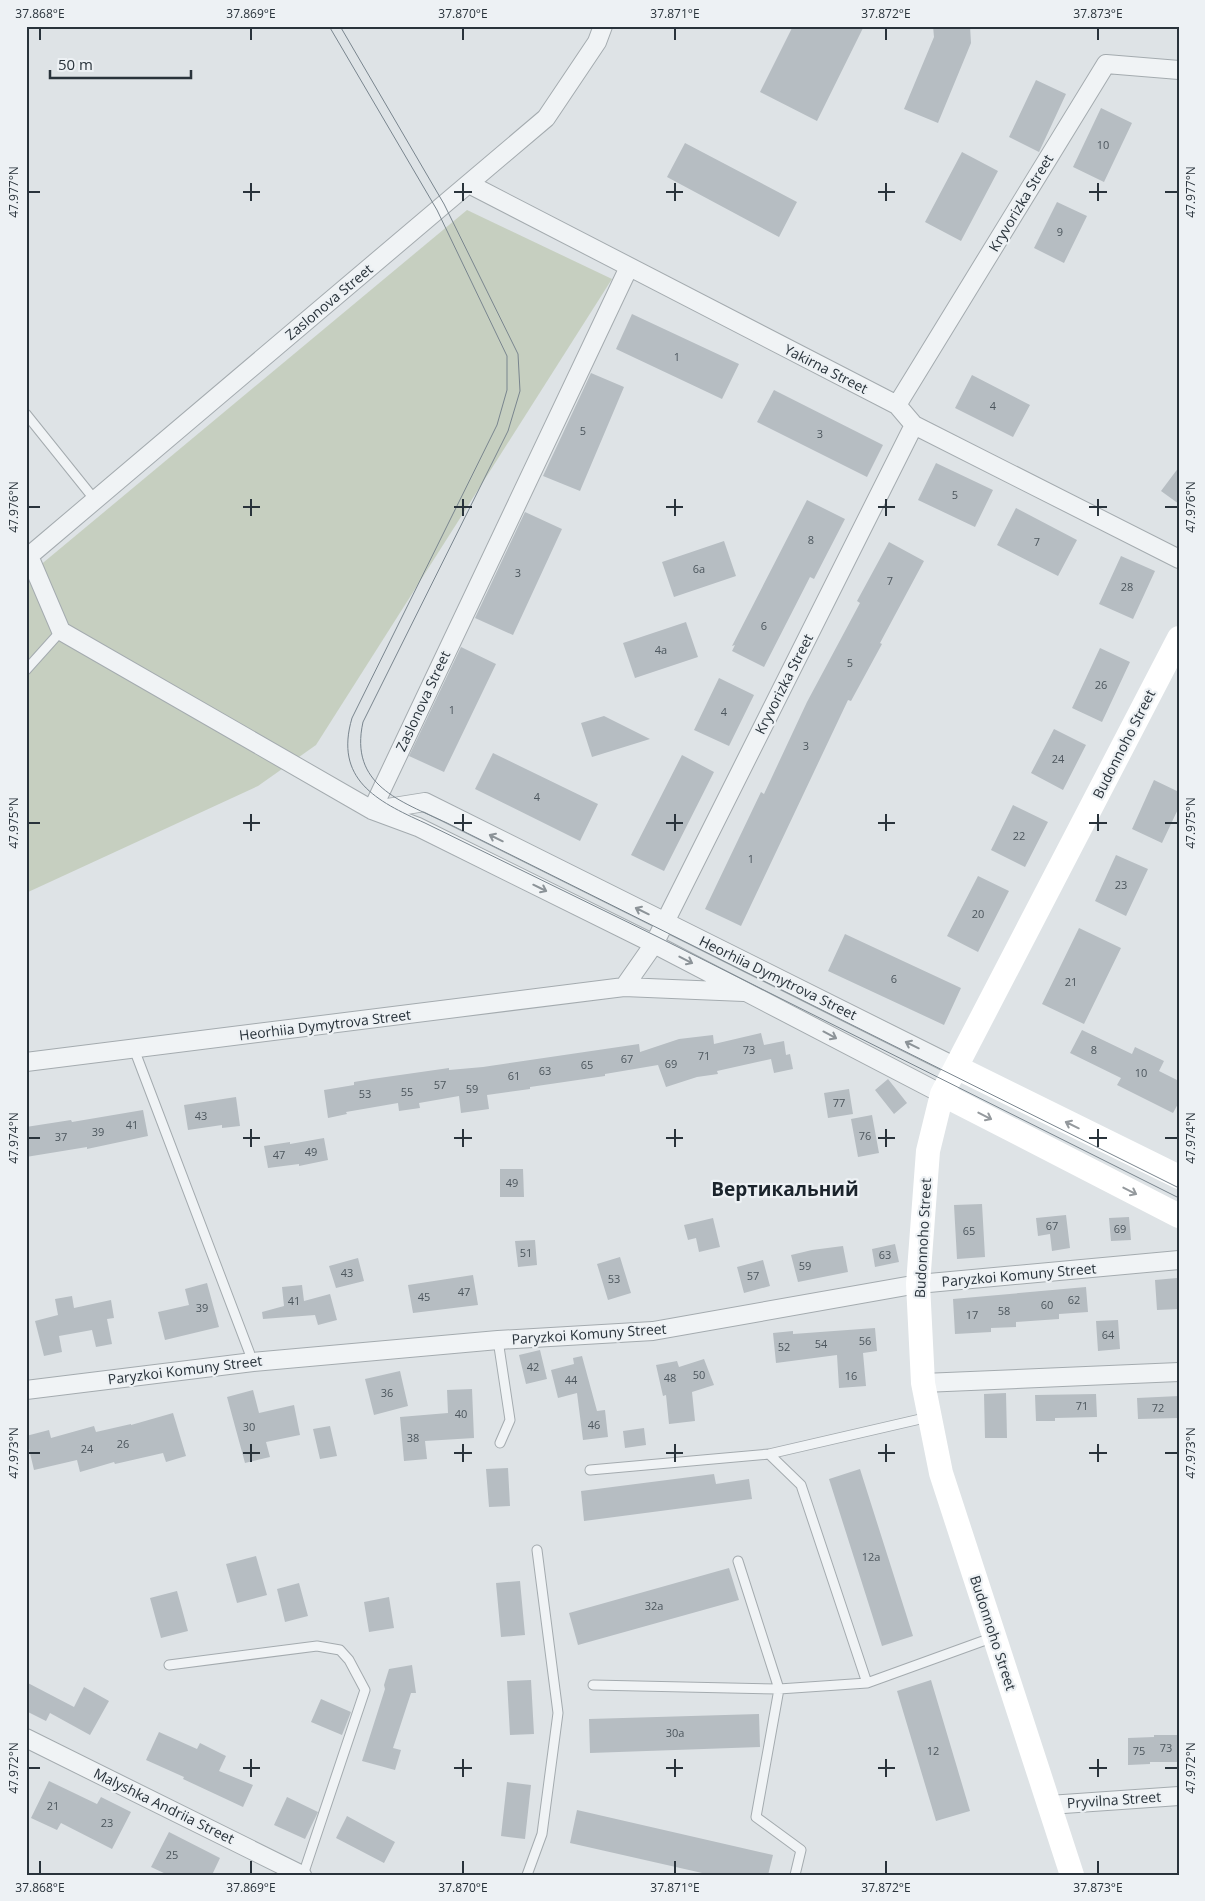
<svg xmlns="http://www.w3.org/2000/svg" width="1205" height="1901" font-family="'Open Sans',sans-serif">
<style>
.green{fill:#c6cfc0}
.building{fill:#b6bdc2}
.lines{fill:none;stroke-linecap:round;stroke-linejoin:round}
.lane-casing{stroke:#a4abaf;stroke-width:11}
.street-casing{stroke:#a4abaf;stroke-width:20}
.lane{stroke:#f0f3f5;stroke-width:9}
.street{stroke:#f0f3f5;stroke-width:18}
.secondary{stroke:#fff;stroke-width:24}
.tram{stroke:#79858e;stroke-width:1}
.oneway{stroke:#8c9398}
.oneway2{stroke:#94999d}
.ticks{fill:none;stroke:#29333b;stroke-width:2}
.labels{text-anchor:middle;stroke-width:4.5;stroke-linejoin:round;paint-order:stroke}
.number-label{font-size:11px;fill:#4c565d}
.street-label{font-size:14px;fill:#29333b;stroke:#edf1f4}
.district-label{font-size:19px;font-weight:bold;fill:#1b242c;stroke:#edf1f4}
.neatline{fill:none;stroke:#29333b;stroke-width:2}
.ticks-label{font-size:12px;text-anchor:middle;fill:#29333b}
</style>
<rect width="100%" height="100%" fill="#dee3e6"/>
<path class="green" d="M467,210L612,279L316,745L258,786L26,893V577Z"/>
<path class="building" d="M793,26H864L817,121L760,92Z
M933,26H970L971,43L938,123L904,109L934,37Z
M1036,80L1066,94L1039,152L1009,137Z
M1101,108L1132,123L1104,182L1073,167Z
M685,143L797,202L779,237L667,177Z
M962,152L998,171L961,241L925,222Z
M1057,202L1087,216L1064,263L1034,248Z
M632,314L739,364L722,399L616,349Z
M591,373L624,387L580,491L543,476Z
M972,375L1030,405L1013,437L955,408Z
M774,390L883,445L867,477L757,422Z
M936,463L993,490L975,527L918,500Z
M1179,467V504L1161,491Z
M807,500L845,519L814,579L810,577L764,667L732,651L735,645L732,646Z
M1016,508L1077,540L1058,576L997,545Z
M525,512L562,529L513,635L475,618Z
M724,541L736,576L674,597L662,562Z
M889,542L924,561L880,643L882,644L851,701L848,700L741,926L705,909L761,792L764,794L807,702L860,603L857,601Z
M1121,556L1155,571L1133,619L1099,604Z
M686,622L698,657L635,678L623,643Z
M461,647L496,664L444,772L409,756Z
M1100,648L1130,662L1102,722L1072,708Z
M719,678L754,695L729,746L694,730Z
M604,716L650,739L592,757L581,723Z
M1054,729L1086,745L1063,790L1031,773Z
M493,753L598,804L580,841L475,789Z
M682,755L714,772L664,871L631,855Z
M1154,780L1179,792V807L1162,843L1132,829Z
M1013,805L1048,822L1025,867L991,850Z
M1116,855L1148,869L1126,916L1095,901Z
M978,876L1009,891L978,952L947,936Z
M1079,928L1121,948L1084,1024L1042,1004Z
M845,934L961,988L944,1025L828,971Z
M1082,1030L1132,1054L1135,1047L1164,1061L1159,1071L1179,1081V1102L1173,1113L1117,1085L1121,1078L1070,1053Z
M761,1033L764,1045L784,1041L786,1055L790,1054L793,1069L774,1073L771,1059L717,1071L718,1074L697,1077L666,1087L658,1065L605,1074V1076L530,1087V1089L487,1095L489,1109L461,1113L459,1096L419,1103L420,1108L399,1111L398,1103L346,1112L347,1114L328,1118L324,1090L354,1085V1082L372,1079L449,1068V1070L483,1067L639,1044L640,1052L679,1039L713,1035L714,1044Z
M888,1079L907,1103L894,1114L875,1090Z
M849,1089L853,1114L828,1118L824,1093Z
M236,1097L240,1126L222,1128V1125L188,1130L184,1105Z
M143,1110L148,1136L87,1149V1147L26,1157V1127L71,1120L72,1122Z
M872,1115L879,1153L858,1157L851,1119Z
M324,1138L328,1160L299,1166V1164L268,1168L264,1146L290,1142V1144Z
M500,1169H523L524,1197H500Z
M982,1204L985,1257L957,1259L954,1205Z
M1066,1215L1070,1248L1052,1251L1050,1234L1038,1236L1036,1218Z
M1129,1217L1131,1240L1111,1241L1109,1218Z
M713,1218L720,1247L699,1252L696,1238L688,1240L684,1225Z
M535,1240L537,1265L518,1267L515,1241Z
M895,1244L899,1262L875,1267L872,1249Z
M843,1246L848,1272L798,1282L791,1255L812,1250Z
M620,1257L631,1293L608,1300L597,1264Z
M358,1258L364,1281L336,1288L329,1266Z
M763,1260L770,1286L744,1293L737,1267Z
M473,1275L478,1305L413,1313L408,1285Z
M1177,1278L1179,1309L1157,1310L1155,1280Z
M207,1283L219,1327L165,1340L158,1312L189,1305L185,1289Z
M302,1285L304,1301L330,1294L337,1320L318,1325L315,1315L263,1319L262,1312L284,1306L282,1287Z
M1086,1287L1088,1312L1059,1314V1319L1016,1322V1327L991,1328V1332L955,1334L953,1299Z
M72,1296L74,1308L111,1300L114,1318L107,1319L112,1344L96,1347L92,1330L59,1336L62,1352L44,1356L35,1321L58,1315L55,1299Z
M1118,1320L1120,1349L1098,1351L1096,1321Z
M875,1328L877,1351L863,1353L866,1386L839,1388L837,1355L776,1363L773,1333L793,1331V1334Z
M540,1350L547,1379L526,1384L519,1355Z
M582,1356L597,1411L605,1410L608,1437L583,1440L577,1393L558,1398L551,1370L574,1364L573,1358Z
M704,1359L714,1385L692,1392L695,1421L669,1424L666,1395L663,1396L656,1365L677,1361L679,1367Z
M400,1371L408,1406L374,1415L365,1379Z
M472,1389L474,1438L425,1441L427,1459L404,1461L400,1417L448,1413L447,1390Z
M253,1390L259,1413L294,1405L300,1435L266,1442L270,1457L245,1463L227,1397Z
M1006,1393L1007,1438H985L984,1394Z
M1096,1394L1097,1417L1055,1418V1421H1036L1035,1395Z
M1179,1396V1418L1138,1419L1137,1398Z
M173,1413L186,1456L166,1462L163,1453L115,1464L114,1462L80,1472L77,1460L34,1470L26,1436L49,1430L51,1438L94,1426L96,1432L131,1424V1425Z
M330,1426L337,1456L320,1459L313,1429Z
M644,1428L646,1445L625,1448L623,1431Z
M508,1468L510,1506L489,1507L486,1469Z
M860,1469L913,1636L882,1646L829,1479Z
M714,1474L716,1484L749,1479L752,1499L584,1521L581,1491Z
M256,1556L267,1595L237,1603L226,1564Z
M729,1568L739,1600L578,1645L569,1613Z
M520,1581L525,1635L501,1637L496,1583Z
M299,1583L308,1616L285,1622L277,1589Z
M177,1591L188,1631L161,1638L150,1598Z
M389,1597L394,1628L369,1632L364,1602Z
M412,1665L416,1693H411L393,1748L401,1750L395,1770L362,1761L385,1689L384,1685L389,1669Z
M531,1680L534,1734L510,1735L507,1681Z
M931,1680L970,1811L936,1821L897,1691Z
M26,1682L74,1707L84,1687L109,1701L90,1735L50,1713L46,1721L26,1711Z
M321,1699L351,1712L342,1735L311,1722Z
M759,1714L760,1747L590,1753L589,1719Z
M159,1732L197,1749L200,1743L226,1756L219,1771L253,1785L243,1807L183,1779L184,1777L146,1760Z
M1154,1735H1178V1762H1150V1764L1128,1765V1738L1154,1737Z
M49,1781L97,1804L101,1797L131,1812L112,1849L61,1823L57,1830L31,1818Z
M507,1782L531,1785L525,1839L501,1836Z
M287,1797L318,1812L305,1839L274,1825Z
M577,1810L773,1855L768,1875H711L570,1843Z
M347,1816L395,1842L384,1863L336,1838Z
M169,1832L220,1858L212,1875H168L151,1867Z"/>
<g class="lines">
<defs>
<path id="lane" d="M26,414L95,500
M26,670L61,631
M134,1049L253,1362
M498,1340L510,1420L500,1443
M590,1470L769,1454L929,1417
M738,1561L779,1689L756,1817L801,1850L795,1875
M169,1665L317,1646L340,1650L349,1660L365,1690L303,1875
M867,1683L994,1637
M593,1685L779,1689L867,1683L801,1485L769,1454
M527,1875L542,1834L558,1713L537,1550"/>
<path id="street" d="M603,26L597,42L546,118L29,556L61,631L372,810L418,827L654,944L942,1094
M469,184L897,405L914,425L1179,559
M897,405L1106,64L1179,70
M372,810L629,267
M375,810L425,802L956,1067
M624,987L654,944L914,425
M26,1062L624,987L744,992
M923,1383L1179,1372
M26,1390L253,1362L498,1340L653,1331L918,1284L1179,1260
M26,1738L302,1875
M1049,1805L1179,1796"/>
</defs>
<use href="#lane" class="lane-casing"/>
<use href="#street" class="street-casing"/>
<use href="#lane" class="lane"/>
<use href="#street" class="street"/>
<path class="secondary" d="M956,1067L1179,1177
M942,1094L1179,1216
M1072,1875L941,1473L923,1383L918,1284L928,1151L942,1094L1179,638"/>
<path class="tram" d="M329,26L437,210L507,356V390L497,425L352,718C334,779 376,801 425,823L658,937L1179,1198
M340,26L444,204L518,354L520,391L508,431L363,722C349,785 400,801 447,823L1179,1188"/>
</g>
<defs><path id="oneway-shaft" d="M-6 0H5M1.5-3L5.5 0L1.5 3" fill="none" stroke-width="1.6" stroke-linecap="round" stroke-linejoin="round" transform="scale(1.25)"/></defs>
<g class="oneway">
<use href="#oneway-shaft" transform="translate(496 838) rotate(-154)"/>
<use href="#oneway-shaft" transform="translate(540 888) rotate(26)"/>
<use href="#oneway-shaft" transform="translate(642 911) rotate(-154)"/>
<use href="#oneway-shaft" transform="translate(686 960) rotate(27)"/>
<use href="#oneway-shaft" transform="translate(830 1035) rotate(28)"/>
<use href="#oneway-shaft" transform="translate(912 1045) rotate(-154)"/>
</g>
<g class="oneway2">
<use href="#oneway-shaft" transform="translate(985 1116) rotate(27)"/>
<use href="#oneway-shaft" transform="translate(1072 1125) rotate(-154)"/>
<use href="#oneway-shaft" transform="translate(1130 1191) rotate(27)"/>
</g>
<path class="ticks" d="M40,28V40M251,28V40M463,28V40M675,28V40M886,28V40M1098,28V40M251,183V201M463,183V201M675,183V201M886,183V201M1098,183V201M28,192H40M243,192H260M454,192H472M666,192H683M878,192H895M1089,192H1107M1165,192H1178M251,499V516M463,499V516M675,499V516M886,499V516M1098,499V516M28,507H40M243,507H260M454,507H472M666,507H683M878,507H895M1089,507H1107M1165,507H1178M251,814V831M463,814V831M675,814V831M886,814V831M1098,814V831M28,823H40M243,823H260M454,823H472M666,823H683M878,823H895M1089,823H1107M1165,823H1178M251,1129V1147M463,1129V1147M675,1129V1147M886,1129V1147M1098,1129V1147M28,1138H40M243,1138H260M454,1138H472M666,1138H683M878,1138H895M1089,1138H1107M1165,1138H1178M251,1444V1462M463,1444V1462M675,1444V1462M886,1444V1462M1098,1444V1462M28,1453H40M243,1453H260M454,1453H472M666,1453H683M878,1453H895M1089,1453H1107M1165,1453H1178M251,1759V1777M463,1759V1777M675,1759V1777M886,1759V1777M1098,1759V1777M28,1768H40M243,1768H260M454,1768H472M666,1768H683M878,1768H895M1089,1768H1107M1165,1768H1178M40,1861V1874M251,1861V1874M463,1861V1874M675,1861V1874M886,1861V1874M1098,1861V1874"/>
<g class="labels">
<g class="number-label">
<text x="1103" y="149">10</text>
<text x="1060" y="236">9</text>
<text x="677" y="361">1</text>
<text x="993" y="410">4</text>
<text x="583" y="435">5</text>
<text x="820" y="438">3</text>
<text x="955" y="499">5</text>
<text x="811" y="544">8</text>
<text x="1037" y="546">7</text>
<text x="699" y="573">6а</text>
<text x="518" y="577">3</text>
<text x="890" y="585">7</text>
<text x="1127" y="591">28</text>
<text x="764" y="630">6</text>
<text x="661" y="654">4а</text>
<text x="850" y="667">5</text>
<text x="1101" y="689">26</text>
<text x="452" y="714">1</text>
<text x="724" y="716">4</text>
<text x="806" y="750">3</text>
<text x="1058" y="763">24</text>
<text x="537" y="801">4</text>
<text x="1019" y="840">22</text>
<text x="751" y="863">1</text>
<text x="1121" y="889">23</text>
<text x="978" y="918">20</text>
<text x="894" y="983">6</text>
<text x="1071" y="986">21</text>
<text x="749" y="1054">73</text>
<text x="1094" y="1054">8</text>
<text x="704" y="1060">71</text>
<text x="627" y="1063">67</text>
<text x="671" y="1068">69</text>
<text x="587" y="1069">65</text>
<text x="545" y="1075">63</text>
<text x="1141" y="1077">10</text>
<text x="514" y="1080">61</text>
<text x="440" y="1089">57</text>
<text x="472" y="1093">59</text>
<text x="407" y="1096">55</text>
<text x="365" y="1098">53</text>
<text x="839" y="1107">77</text>
<text x="201" y="1120">43</text>
<text x="132" y="1129">41</text>
<text x="98" y="1136">39</text>
<text x="865" y="1140">76</text>
<text x="61" y="1141">37</text>
<text x="311" y="1156">49</text>
<text x="279" y="1159">47</text>
<text x="512" y="1187">49</text>
<text x="1052" y="1230">67</text>
<text x="1120" y="1233">69</text>
<text x="969" y="1235">65</text>
<text x="526" y="1257">51</text>
<text x="885" y="1259">63</text>
<text x="805" y="1270">59</text>
<text x="347" y="1277">43</text>
<text x="753" y="1280">57</text>
<text x="614" y="1283">53</text>
<text x="464" y="1296">47</text>
<text x="424" y="1301">45</text>
<text x="1074" y="1304">62</text>
<text x="294" y="1305">41</text>
<text x="1047" y="1309">60</text>
<text x="202" y="1312">39</text>
<text x="1004" y="1315">58</text>
<text x="972" y="1319">17</text>
<text x="1108" y="1339">64</text>
<text x="865" y="1345">56</text>
<text x="821" y="1348">54</text>
<text x="784" y="1351">52</text>
<text x="533" y="1371">42</text>
<text x="699" y="1379">50</text>
<text x="851" y="1380">16</text>
<text x="670" y="1382">48</text>
<text x="571" y="1384">44</text>
<text x="387" y="1397">36</text>
<text x="1082" y="1410">71</text>
<text x="1158" y="1412">72</text>
<text x="461" y="1418">40</text>
<text x="594" y="1429">46</text>
<text x="249" y="1431">30</text>
<text x="413" y="1442">38</text>
<text x="123" y="1448">26</text>
<text x="87" y="1453">24</text>
<text x="871" y="1561">12а</text>
<text x="654" y="1610">32а</text>
<text x="675" y="1737">30а</text>
<text x="1166" y="1752">73</text>
<text x="933" y="1755">12</text>
<text x="1139" y="1755">75</text>
<text x="53" y="1810">21</text>
<text x="107" y="1827">23</text>
<text x="172" y="1859">25</text>
</g>
<g class="street-label">
<text transform="translate(1021 203) rotate(-59)" y="5">Kryvorizka Street</text>
<text transform="translate(329 302) rotate(-40)" y="5">Zaslonova Street</text>
<text transform="translate(826 369) rotate(27)" y="5">Yakirna Street</text>
<text transform="translate(784 684) rotate(-63)" y="5">Kryvorizka Street</text>
<text transform="translate(423 701) rotate(-65)" y="5">Zaslonova Street</text>
<text transform="translate(1124 744) rotate(-63)" y="5">Budonnoho Street</text>
<text transform="translate(778 978) rotate(26)" y="5">Heorhiia Dymytrova Street</text>
<text transform="translate(325 1025) rotate(-7)" y="5">Heorhiia Dymytrova Street</text>
<text transform="translate(923 1238) rotate(-87)" y="5">Budonnoho Street</text>
<text transform="translate(1019 1275) rotate(-5)" y="5">Paryzkoi Komuny Street</text>
<text transform="translate(589 1334) rotate(-4)" y="5">Paryzkoi Komuny Street</text>
<text transform="translate(185 1370) rotate(-7)" y="5">Paryzkoi Komuny Street</text>
<text transform="translate(993 1633) rotate(72)" y="5">Budonnoho Street</text>
<text transform="translate(1114 1800) rotate(-4)" y="5">Pryvilna Street</text>
<text transform="translate(164 1806) rotate(26)" y="5">Malyshka Andriia Street</text>
</g>
<g class="district-label">
<text x="785" y="1196">Вертикальний</text>
</g>
</g>
<rect width="1205" height="1901" fill="none" stroke="#edf1f4" stroke-width="55"/>
<path d="M50 70v8h141v-8" fill="none" stroke="#29333b" stroke-width="2.5"/>
<text x="58" y="70" font-size="15" fill="#29333b" stroke="#edf1f4" stroke-width="4" paint-order="stroke">50 m</text>
<rect x="28" y="28" width="1150" height="1846" class="neatline"/>
<g class="ticks-label">
<text x="40" y="18">37.868°E</text>
<text x="251" y="18">37.869°E</text>
<text x="463" y="18">37.870°E</text>
<text x="675" y="18">37.871°E</text>
<text x="886" y="18">37.872°E</text>
<text x="1098" y="18">37.873°E</text>
<text transform="translate(14 192) rotate(-90)" y="4">47.977°N</text>
<text transform="translate(1191 192) rotate(-90)" y="4">47.977°N</text>
<text transform="translate(14 507) rotate(-90)" y="4">47.976°N</text>
<text transform="translate(1191 507) rotate(-90)" y="4">47.976°N</text>
<text transform="translate(14 823) rotate(-90)" y="4">47.975°N</text>
<text transform="translate(1191 823) rotate(-90)" y="4">47.975°N</text>
<text transform="translate(14 1138) rotate(-90)" y="4">47.974°N</text>
<text transform="translate(1191 1138) rotate(-90)" y="4">47.974°N</text>
<text transform="translate(14 1453) rotate(-90)" y="4">47.973°N</text>
<text transform="translate(1191 1453) rotate(-90)" y="4">47.973°N</text>
<text transform="translate(14 1768) rotate(-90)" y="4">47.972°N</text>
<text transform="translate(1191 1768) rotate(-90)" y="4">47.972°N</text>
<text x="40" y="1892">37.868°E</text>
<text x="251" y="1892">37.869°E</text>
<text x="463" y="1892">37.870°E</text>
<text x="675" y="1892">37.871°E</text>
<text x="886" y="1892">37.872°E</text>
<text x="1098" y="1892">37.873°E</text>
</g>
</svg>
